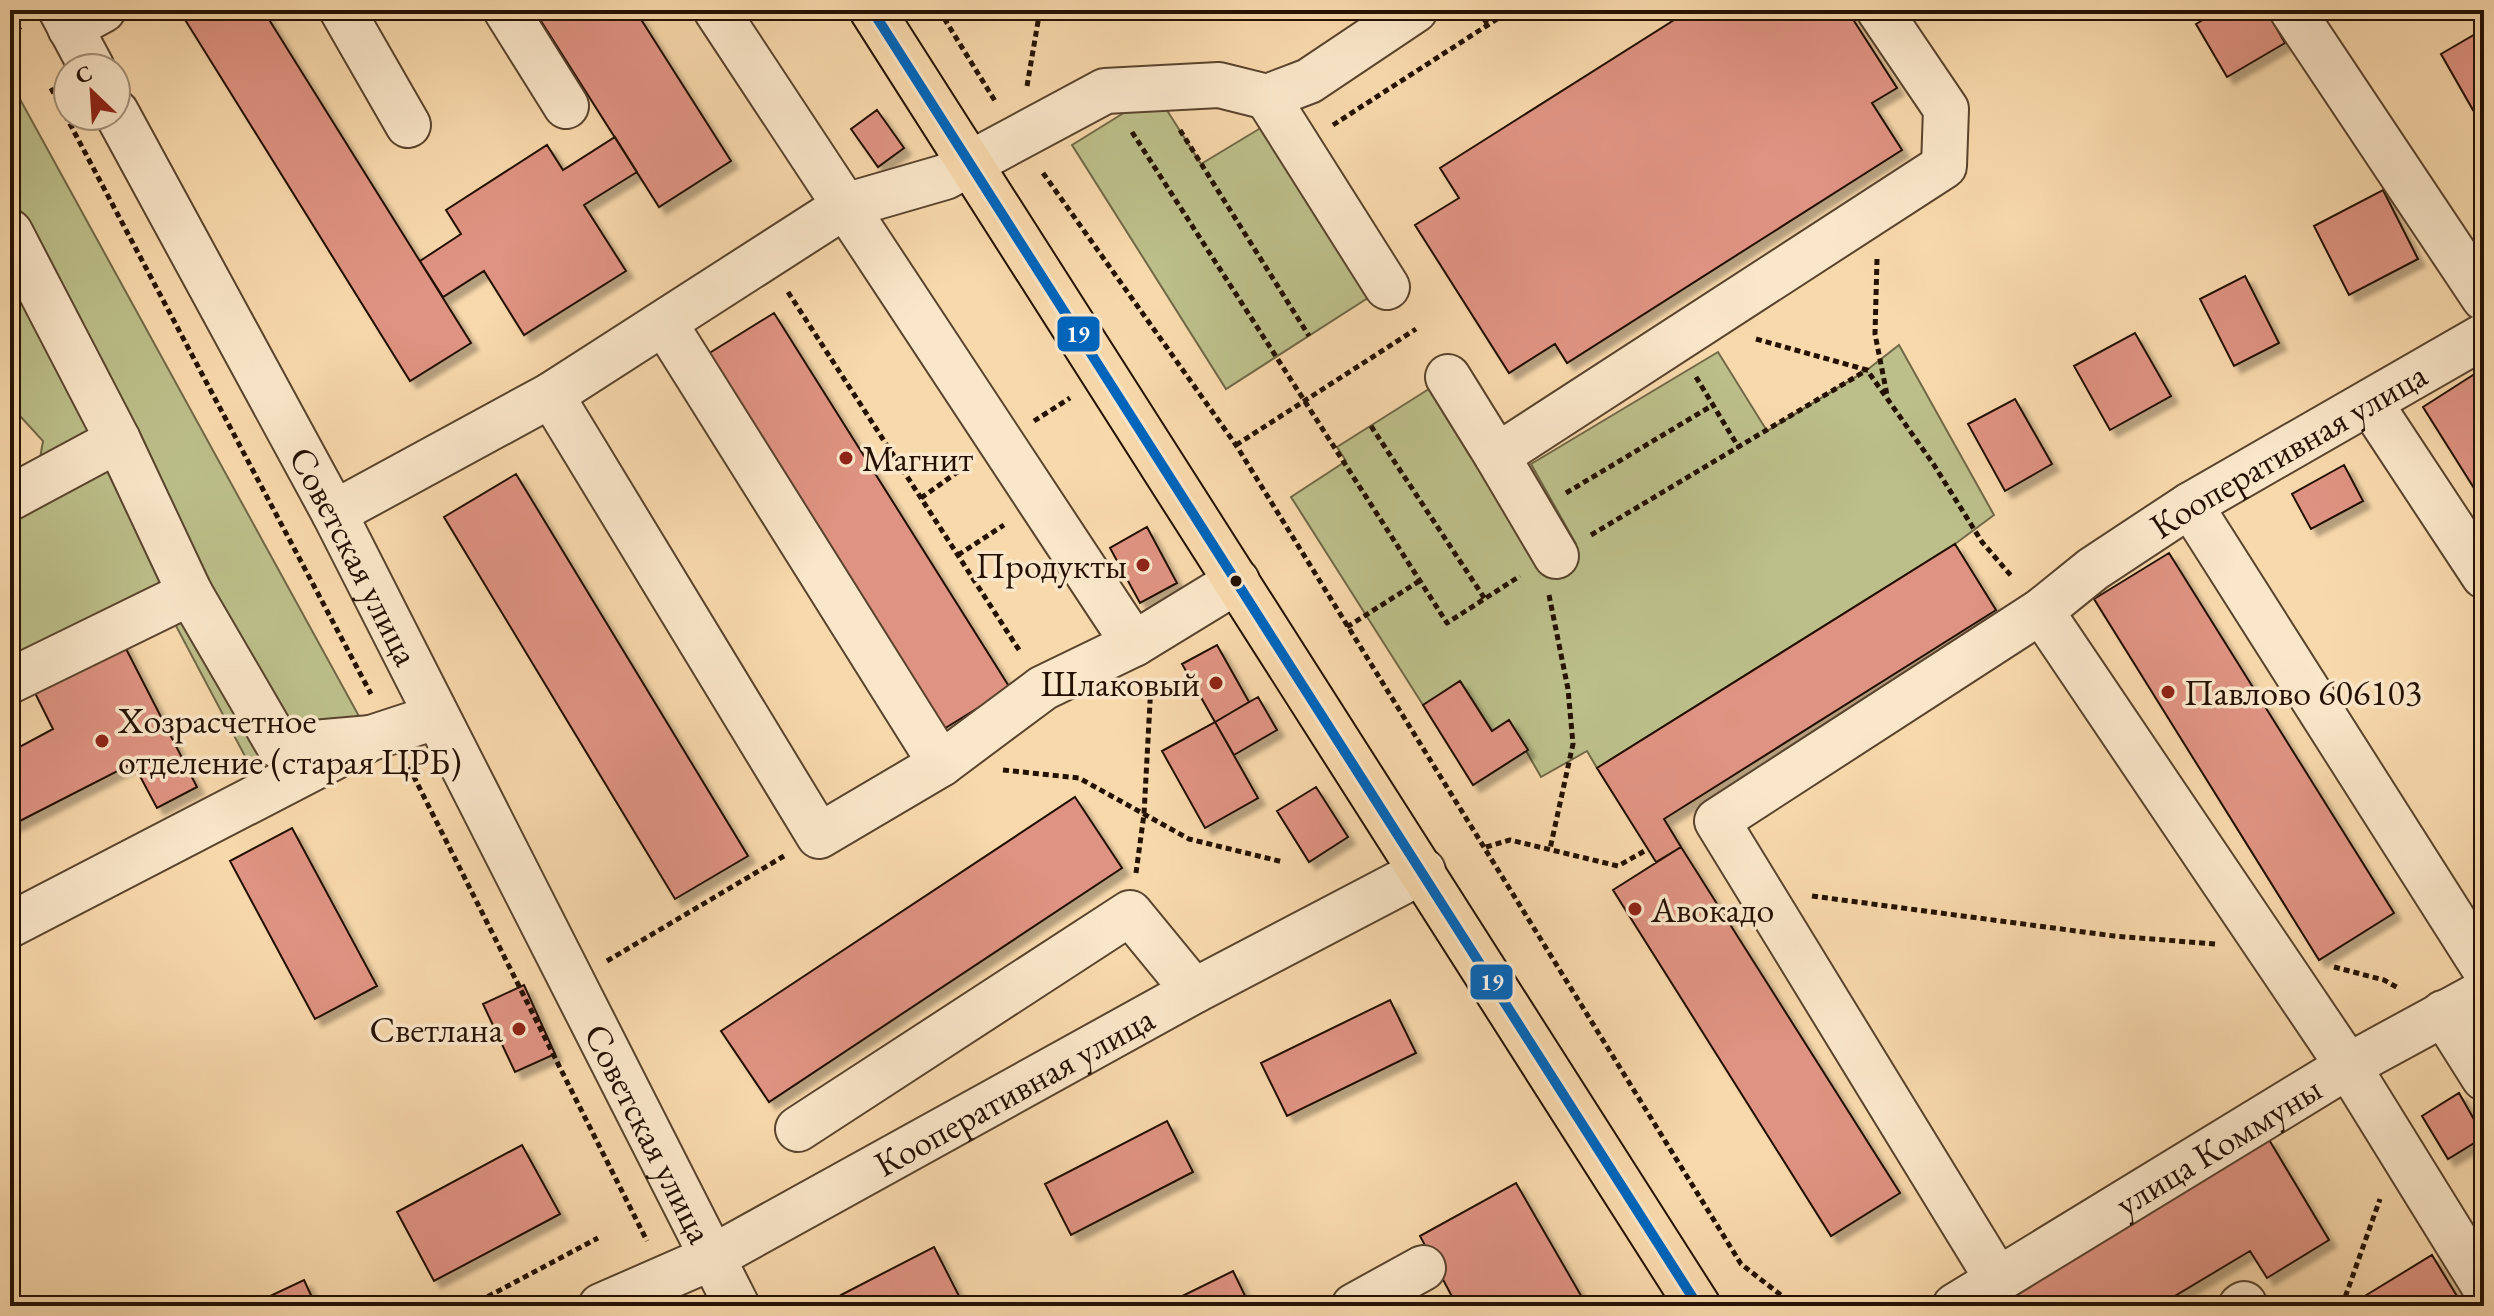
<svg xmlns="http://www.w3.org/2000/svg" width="2494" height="1316" font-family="'EB Garamond',serif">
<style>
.green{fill:#bcbf8a;stroke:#706846;stroke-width:2}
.building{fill:#df9382;stroke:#241103;stroke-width:2;filter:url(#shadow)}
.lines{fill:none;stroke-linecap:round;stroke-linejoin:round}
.minor-casing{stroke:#59432d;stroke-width:48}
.major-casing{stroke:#241103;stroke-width:48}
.path{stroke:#241103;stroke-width:5;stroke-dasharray:6 4;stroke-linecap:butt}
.minor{stroke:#fae6c9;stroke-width:44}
.major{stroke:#f8d9ac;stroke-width:44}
.bus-1-casing{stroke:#fae6c9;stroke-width:16}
.bus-1{stroke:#0065bd;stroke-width:10}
.poi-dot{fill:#8f2418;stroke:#fae6c9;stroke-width:3}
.bus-dot{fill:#241103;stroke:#fae6c9;stroke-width:3}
.labels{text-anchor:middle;stroke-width:7;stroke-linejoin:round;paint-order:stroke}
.street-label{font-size:36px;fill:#241103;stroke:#fae6c9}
.poi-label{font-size:36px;fill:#241103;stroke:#fae6c9;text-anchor:start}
.line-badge{stroke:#fae6c9;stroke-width:3}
.badge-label{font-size:22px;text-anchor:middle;font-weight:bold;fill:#fff}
</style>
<defs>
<filter id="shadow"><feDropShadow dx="7" dy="7" stdDeviation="2" flood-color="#0004"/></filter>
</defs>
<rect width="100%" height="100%" fill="#f8d9ac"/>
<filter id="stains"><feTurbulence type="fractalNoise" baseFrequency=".0025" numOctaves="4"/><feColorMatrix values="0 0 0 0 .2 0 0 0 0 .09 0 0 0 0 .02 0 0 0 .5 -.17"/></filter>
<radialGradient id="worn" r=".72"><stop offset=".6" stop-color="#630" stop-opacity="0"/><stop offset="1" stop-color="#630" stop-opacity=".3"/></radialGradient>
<path class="green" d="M10,81L371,738L265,794L165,605L10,681V498L36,482L43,441L10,405Z
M1156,93L1201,164L1264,126L1371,296L1226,389L1072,145Z
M1899,345L1994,515L1955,544L1597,768L1587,751L1541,777L1509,721L1492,731L1461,682L1423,705L1291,497L1346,461L1337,447L1432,387L1556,556L1576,544L1531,464L1718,352L1767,431L1867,370Z"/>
<path class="building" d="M179,10H263L471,343L410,381Z
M534,10H635L731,161L659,207Z
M1690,10H1847L1897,88L1872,103L1902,150L1567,363L1555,344L1509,373L1415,225L1459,198L1440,168Z
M2220,10H2266L2285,43L2227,77L2196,24Z
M2484,29V103L2473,110L2441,54Z
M877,110L904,148L878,167L851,129Z
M615,137L637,172L584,205L626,271L524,335L484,271L443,297L420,261L461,234L446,210L547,145L563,170Z
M2383,190L2418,259L2349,295L2314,226Z
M2245,276L2279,343L2234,366L2200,299Z
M774,313L1010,688L939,732L703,357Z
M2135,333L2171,396L2110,430L2074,366Z
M2484,368V504L2423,407Z
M2015,399L2052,464L2005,491L1968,424Z
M2344,465L2363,501L2311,529L2292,494Z
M516,474L748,856L675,899L444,517Z
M1147,527L1177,583L1140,603L1110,548Z
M1955,544L1996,610L1664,819L1681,847L1656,862L1597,768Z
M2169,553L2394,913L2319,960L2094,599Z
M122,641L197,787L157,808L133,763L10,826V752L53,729L32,687Z
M1217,645L1249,702L1215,722L1182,664Z
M1460,681L1492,731L1509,720L1528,750L1473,785L1423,705Z
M1258,697L1277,730L1234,755L1215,722Z
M1215,722L1258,798L1205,828L1162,751Z
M1316,787L1348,837L1309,862L1277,811Z
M1075,797L1122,868L769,1102L721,1031Z
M292,828L377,986L315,1019L230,861Z
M1681,847L1900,1193L1831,1236L1613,890Z
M524,985L555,1054L515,1072L483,1004Z
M1390,1000L1416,1053L1287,1116L1261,1063Z
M2459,1093L2484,1137L2448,1159L2422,1116Z
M1167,1121L1193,1172L1071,1235L1045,1184Z
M2268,1138L2329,1240L2267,1278L2250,1251L2158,1306H1989Z
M522,1145L560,1214L434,1281L397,1212Z
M1516,1183L1587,1306H1457L1420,1236Z
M934,1247L960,1298L944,1306H847L841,1295Z
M2432,1255L2463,1306H2358L2355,1302Z
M1233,1271L1250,1306H1162Z
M304,1280L316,1306H249Z"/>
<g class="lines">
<defs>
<g id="minor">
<path d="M61,10L92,68"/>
<path d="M342,10L408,125"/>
<path d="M506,10L566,106"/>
<path d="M716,10L1134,644L1237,581"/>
<path d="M2292,10L2484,298"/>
<path d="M70,28L103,10"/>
<path d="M1267,97L1387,287"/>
<path id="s1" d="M116,112L334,513L737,1306"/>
<path d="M10,232L118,440"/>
<path d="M665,324L941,764"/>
<path d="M1448,377L1497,456L1944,166L1946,109L1879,10"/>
<path d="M551,395L819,836L941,764L1043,688L1134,644"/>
<path d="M2370,403L2484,576"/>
<path d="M1497,456L1556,556"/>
<path d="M10,498L118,440L190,593L279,746L371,738"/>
<path d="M2190,505L2484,968"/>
<path d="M334,513L551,395L845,206L945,177L1105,91L1219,85L1267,97L1309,81L1415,10"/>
<path d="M2041,611L2348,1066L2484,1286"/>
<path d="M10,681L190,593"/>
<path d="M10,925L371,738L435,717"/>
<path d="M2443,1013L2484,1078"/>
<path d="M798,1129L1130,913L1194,991"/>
<path id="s2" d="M1998,1280L1717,821L2041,611L2093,569L2190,505L2484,336"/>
<path id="s3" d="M601,1306L713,1257L1194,991L1423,871"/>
<path d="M1354,1306L1423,1268"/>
<path id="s4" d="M1955,1306L2348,1066L2484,992"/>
<path d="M2241,1306L2244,1304"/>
</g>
<path id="major" d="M872,10L1698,1306"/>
</defs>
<use href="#minor" class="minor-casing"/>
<use href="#major" class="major-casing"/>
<path class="path" d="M939,10L995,101
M1478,10L1488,25
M10,11L20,30
M1027,86L1040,10
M51,88L371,694
M1333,125L1511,10
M1180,130L1309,336
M1132,132L1447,623L1520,576
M1043,173L1236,445L1741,1264L1795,1306
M1877,259L1875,334L1887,395
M788,292L1021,653
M1756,339L1867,370L1934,465L1982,542L2013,578
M1696,377L1739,448
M1034,421L1070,398
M1371,426L1485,599
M1236,445L1416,329
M1566,493L1713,405
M921,498L966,466
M1591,535L1867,370
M958,555L1004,525
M1549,595L1568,689L1573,744L1550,849
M1347,627L1421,580
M409,767L647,1241
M1003,770L1079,778L1189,839L1283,862
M1486,847L1510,840L1618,866L1648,849
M1136,873L1144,814L1151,684
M1812,896L2114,936L2215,944
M607,961L784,856
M2334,967L2384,980L2400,989
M470,1306L598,1238
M2342,1306L2380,1199"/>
<use href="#minor" class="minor"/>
<use href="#major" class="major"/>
<defs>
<path id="bus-1" d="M872,10L1698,1306"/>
</defs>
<use href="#bus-1" class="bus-1-casing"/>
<use href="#bus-1" class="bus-1"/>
</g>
<g class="poi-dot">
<circle cx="846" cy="458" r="8"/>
<circle cx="1143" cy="565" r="8"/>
<circle cx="1216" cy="683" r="8"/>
<circle cx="2168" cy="692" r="8"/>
<circle cx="102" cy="741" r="8"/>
<circle cx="1635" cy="909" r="8"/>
<circle cx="519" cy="1029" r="8"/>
</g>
<circle class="bus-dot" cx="1236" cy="581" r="7"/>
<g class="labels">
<g class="street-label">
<text dy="13" stroke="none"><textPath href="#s2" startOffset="1220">Кооперативная улица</textPath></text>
<text dy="13" stroke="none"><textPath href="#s1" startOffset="504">Советская улица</textPath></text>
<text dy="13" stroke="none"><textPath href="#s3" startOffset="466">Кооперативная улица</textPath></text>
<text dy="13" stroke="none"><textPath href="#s1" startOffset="1152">Советская улица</textPath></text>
<text dy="13" stroke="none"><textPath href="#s4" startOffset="308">улица Коммуны</textPath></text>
</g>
<g class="poi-label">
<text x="862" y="471">Магнит</text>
<text x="1127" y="578" text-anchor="end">Продукты</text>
<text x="1200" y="696" text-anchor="end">Шлаковый</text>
<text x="2184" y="705">Павлово 606103</text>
<text x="118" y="733">Хозрасчетное<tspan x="118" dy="41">отделение (старая ЦРБ)</tspan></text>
<text x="1651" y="922">Авокадо</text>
<text x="503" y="1042" text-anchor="end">Светлана</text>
</g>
</g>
<g class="line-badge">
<rect x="1056" y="315" width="45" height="38" rx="8" fill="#0065bd"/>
<rect x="1469" y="963" width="45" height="38" rx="8" fill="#0065bd"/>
</g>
<g class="badge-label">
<text x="1078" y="342">19</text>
<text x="1492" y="990">19</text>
</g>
<rect width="2494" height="1316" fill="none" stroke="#f8d9ac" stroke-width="40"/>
<rect x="12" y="12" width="2470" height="1292" fill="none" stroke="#241103" stroke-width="4"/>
<rect x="20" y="20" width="2454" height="1276" fill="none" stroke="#241103" stroke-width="2"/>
<g transform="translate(92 92) rotate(335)"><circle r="38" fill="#fae6c9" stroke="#a4917a" stroke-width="2"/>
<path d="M0-6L14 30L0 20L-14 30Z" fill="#8f2418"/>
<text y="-12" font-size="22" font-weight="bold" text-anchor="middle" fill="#241103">С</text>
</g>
<rect width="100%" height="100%" filter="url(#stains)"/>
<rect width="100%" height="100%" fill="url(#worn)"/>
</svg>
